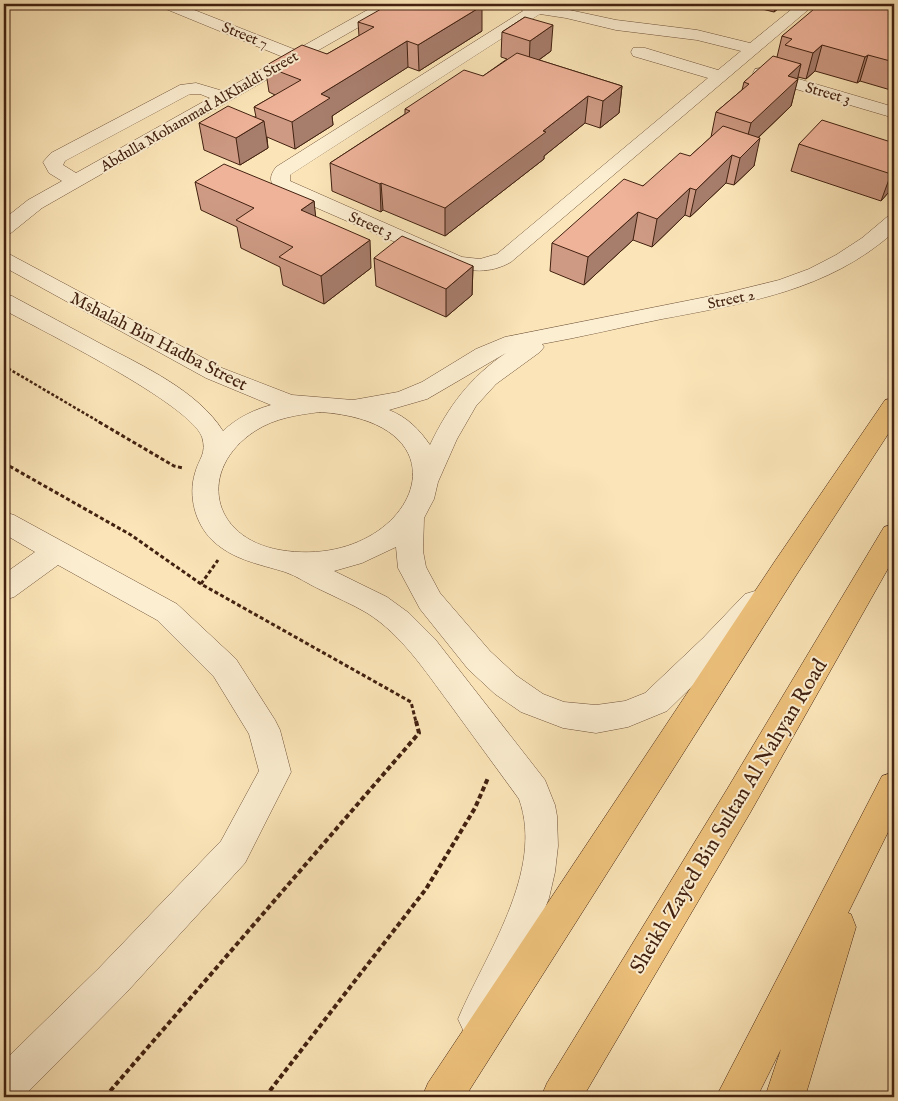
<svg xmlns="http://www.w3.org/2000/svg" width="898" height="1101" font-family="'IM FELL English',serif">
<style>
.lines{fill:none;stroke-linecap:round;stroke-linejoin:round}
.minor-casing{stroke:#70523a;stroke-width:1}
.highway-casing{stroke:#422110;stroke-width:1}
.path-far2{stroke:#422110;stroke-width:2.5;stroke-dasharray:3 2;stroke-linecap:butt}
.path-far1{stroke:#422110;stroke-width:3;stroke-dasharray:4 2.5;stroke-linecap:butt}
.path{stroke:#422110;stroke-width:4;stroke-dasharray:5 3;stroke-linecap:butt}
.minor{fill:#fceed1;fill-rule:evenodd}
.highway{fill:#eec27c;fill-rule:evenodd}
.wall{fill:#ce9a84;stroke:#422110}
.shaded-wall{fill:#a77d6c;stroke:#422110}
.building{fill:#efb39a;stroke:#422110}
.labels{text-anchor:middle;stroke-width:4;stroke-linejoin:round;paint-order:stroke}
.far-street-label{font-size:15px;fill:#422110;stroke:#fceed1}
.street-label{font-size:18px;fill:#422110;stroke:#fceed1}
.near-street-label{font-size:21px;fill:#422110;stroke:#fceed1}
</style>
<rect width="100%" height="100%" fill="#fbe5b8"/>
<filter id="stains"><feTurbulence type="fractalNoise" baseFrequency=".004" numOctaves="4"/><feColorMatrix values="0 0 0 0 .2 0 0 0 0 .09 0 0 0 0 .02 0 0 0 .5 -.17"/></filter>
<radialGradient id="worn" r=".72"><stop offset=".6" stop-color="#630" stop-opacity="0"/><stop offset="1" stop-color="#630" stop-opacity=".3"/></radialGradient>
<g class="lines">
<defs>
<path id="minor" d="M158,4H179L296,50L378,4H397L394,7L42,208L11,233L4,235V219L28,200L62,181L49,173L43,162L51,153L180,85L196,83L223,91L283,57L161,7ZM190,94H200L210,98L76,173L63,165L65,161Z
M520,4H553L551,6L616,20L697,30L750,43L798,4H815L511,262C490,274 470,272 448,265L278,191C269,182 269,177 276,167L523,11L518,7ZM540,14L566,18L616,30L697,40L741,51L718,70L645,48H633L631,52L633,56L708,78L497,254L480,259L462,257L290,181V175Z
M761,68L894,107V118L755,77L753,73L755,69Z
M894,215V232C828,291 746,303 662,319C622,327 582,337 542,344L544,347L540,352L496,384L476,406L457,439L438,482L434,499L424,518L423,551L426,567L440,593L490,651L517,676L543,694L564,702L596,705L625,701L645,693L703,638L745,594L755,591L765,594L769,602L765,610L723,656L667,711L628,727L596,733L563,728L521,712L495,694L468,669L420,609L398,568L396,547L362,563L334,571L387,597L409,613L435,639L545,780L555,805L557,816L558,846L555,872L549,898L525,960L490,1032L477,1038L464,1032L458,1019C485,955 545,871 519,799C496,767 472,735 449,703C425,671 402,635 367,613C352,604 335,597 319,589C308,584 297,576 285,572C259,564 233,560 212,540C195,523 188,496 195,473C199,458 207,454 202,437C190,404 41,330 4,310V294L12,296C42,312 73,329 103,345C143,366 198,391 223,431C237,418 253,410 271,405L206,378L4,267V253L11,255L222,368L292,395L353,400L398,392L422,382L476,349L505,337L726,293L779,280L809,269L836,255L862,238L887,217ZM506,353C470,377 448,407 430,445C419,429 407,417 389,410L427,399ZM320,412C481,423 410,572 280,550C210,538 197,469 255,431C275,418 297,415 320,412Z
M4,512L14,515L177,604L236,659L275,720L280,730L291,772L245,863L125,994L23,1097H4V1061L99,968L221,841L259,771L249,734L214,677L157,620L58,565L14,597L4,600V574L35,552L4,534Z"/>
<path id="highway" d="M894,398V425L795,577L465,1097H422L428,1083L775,561L885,400Z
M894,524V558L750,813L583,1097H541L547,1083L726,791L884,527Z
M894,772V820L848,913L851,914L856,927L805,1097H765L781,1049L757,1097H716L882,776Z"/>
</defs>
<use href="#minor" class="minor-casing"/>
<use href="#highway" class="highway-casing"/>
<path class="path-far2" d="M4,366L101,423"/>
<path class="path-far1" d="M99,422L174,466L183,468
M4,463L131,535L201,584L411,702L416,722
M201,584L218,560"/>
<path class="path" d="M105,1097L419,733L416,721
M265,1097L426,889L475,808L488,778"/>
<use href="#minor" class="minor"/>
<use href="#highway" class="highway"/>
</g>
<path class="wall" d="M742,4H784L774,12Z
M827,4H894V91L860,81L857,83L815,71L806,79L798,77L791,106L758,138L754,166L734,185L726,183L690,217L685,215L652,247L633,240L584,285L550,271L552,243L690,156L711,137L716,112L742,90L744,82L777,57L782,36Z
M525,17L551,51L539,60L622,86L619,113L600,128L585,123L544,156V159L445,236L383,210L381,212L332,191L330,163L405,114V109L483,76L507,59L501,57L502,32Z
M358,22L482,31L419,71L408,67L359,98L332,116L333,125L295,149L267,137L268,148L240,165L204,150L199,123L256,117L254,107L275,95L269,92L265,66L327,54L359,36Z
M894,143V186L881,201L791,171L799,144Z
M195,182L314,201L315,216L371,268L324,304L283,285L280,267L241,248L237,227L201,210Z
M374,258L473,266L472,295L446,317L376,286Z"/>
<path class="shaded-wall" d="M776,4H784L774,12Z
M482,6V31L419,71L418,45Z
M553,25L551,51L529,67L530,41Z
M407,41L408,67L332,116L333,125L295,149L292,122L321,94Z
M822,45L815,71L806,79L813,53Z
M868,55L860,81L857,83L865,57Z
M801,64L797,81L798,79L791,106L744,151L751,123L788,76Z
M622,86L619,113L600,128L603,101Z
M588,96L585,123L544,156V159L445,236V208L543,131Z
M264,121L268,148L240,165L236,138Z
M760,138L754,166L734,185L740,158Z
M732,155L726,183L690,217L696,190Z
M894,170V186L881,201L891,174Z
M381,183L383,210L381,212L380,184Z
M690,188L685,215L652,247L657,219Z
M314,201L317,229L301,210Z
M638,212L633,240L584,285L588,257Z
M370,240L371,268L324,304L321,276Z
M473,266L472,295L446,317V289Z"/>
<path class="building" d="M390,4H475L482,6L418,45L407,41L357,72L321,94L330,98L292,122L254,107L301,80L265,66L302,45L327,54L374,27L358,22Z
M820,4H894V62L868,55L865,57L822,45L813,53L785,45L792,39L782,36Z
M525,17L553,25L530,41L502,32Z
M517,53L622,86L603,101L588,96L543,131L546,132L445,208L381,183L380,184L330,163L410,111L405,109L464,70L483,76Z
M773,56L801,64L788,76L798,79L751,123L716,112L749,84L744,82Z
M228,106L264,121L236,138L199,123Z
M822,120L894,143V170L891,174L799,144Z
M723,126L760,138L740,158L732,155L696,190L690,188L657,219L638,212L588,257L552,243L624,179L643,186L680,153L690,156Z
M224,164L314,201L301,210L370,240L321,276L279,257L293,247L236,220L254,208L195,182Z
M402,236L473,266L446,289L374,258Z"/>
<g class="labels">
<g class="far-street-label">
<text transform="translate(245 35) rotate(22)" y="5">Street 7</text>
<text transform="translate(828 93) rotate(16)" y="5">Street 3</text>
<text transform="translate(199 111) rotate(-30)" y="5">Abdulla Mohammad AlKhaldi Street</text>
<text transform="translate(371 225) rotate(23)" y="5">Street 3</text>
<text transform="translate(731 299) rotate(-12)" y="5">Street 2</text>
</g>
<g class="street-label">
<text transform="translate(159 341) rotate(27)" y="6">Mshalah Bin Hadba Street</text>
</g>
<g class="near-street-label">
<text transform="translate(728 816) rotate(-59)" y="7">Sheikh Zayed Bin Sultan Al Nahyan Road</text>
</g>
</g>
<rect width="898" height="1101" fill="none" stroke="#fbe5b8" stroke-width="20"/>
<rect x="5" y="5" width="888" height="1091" fill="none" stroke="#422110" stroke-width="2.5"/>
<rect x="10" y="10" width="878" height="1081" fill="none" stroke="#422110"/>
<rect width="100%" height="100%" filter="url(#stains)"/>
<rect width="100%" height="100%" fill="url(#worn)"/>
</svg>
